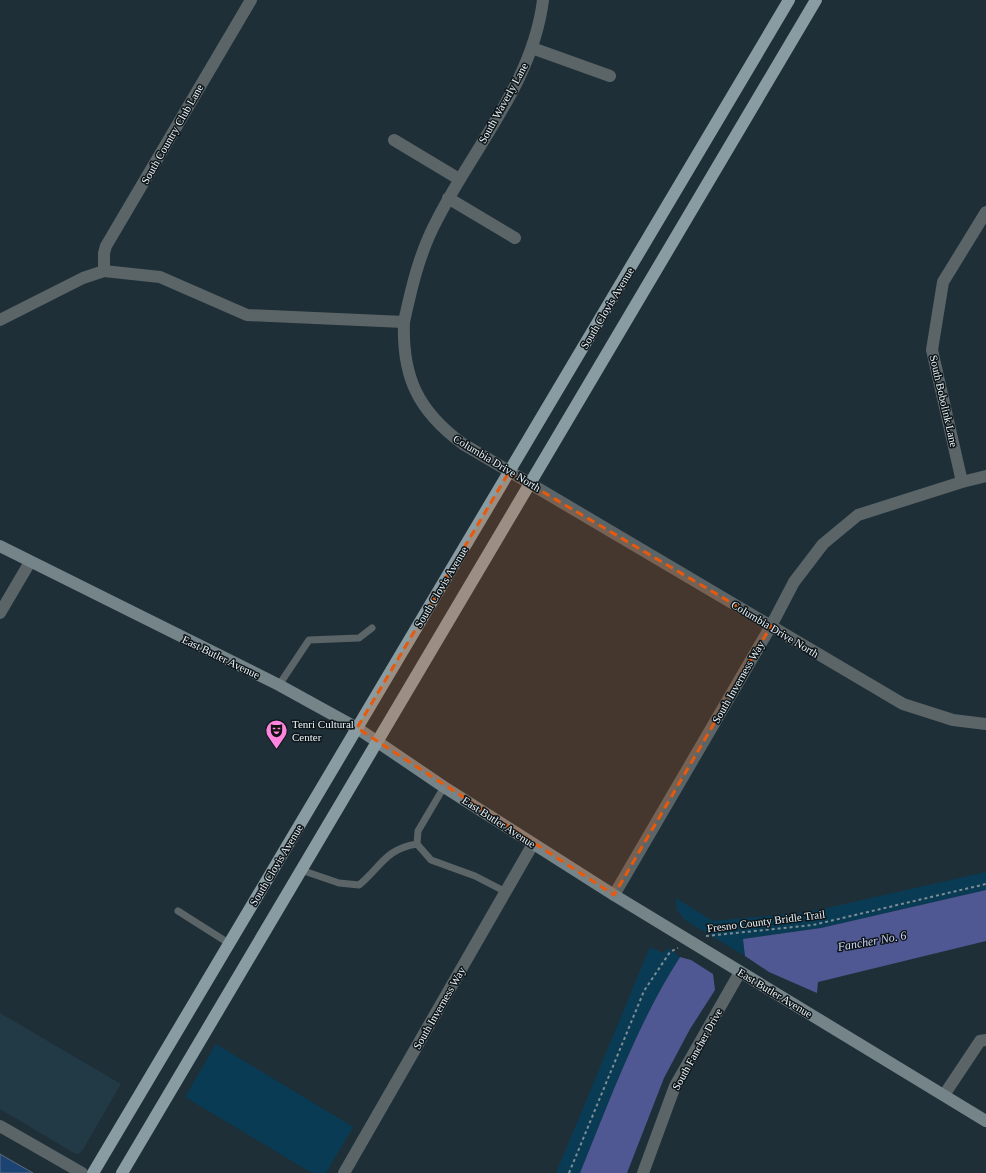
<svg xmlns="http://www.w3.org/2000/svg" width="986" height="1173" font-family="Georgia,serif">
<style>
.built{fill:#223946}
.green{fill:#093c54}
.water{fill:#4f5893}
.building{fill:#1b4374;stroke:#616c7b}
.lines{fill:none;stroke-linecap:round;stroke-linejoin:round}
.path{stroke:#7f8c93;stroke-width:2;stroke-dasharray:3 3;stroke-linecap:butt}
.lane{stroke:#5b6567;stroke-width:7}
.street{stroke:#5b6567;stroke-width:12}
.secondary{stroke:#758488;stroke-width:12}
.primary{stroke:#899ca1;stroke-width:12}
.marked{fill:#e8590c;fill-opacity:0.2;stroke:#e8590c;stroke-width:3;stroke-dasharray:8 5;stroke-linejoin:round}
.labels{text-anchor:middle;stroke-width:3;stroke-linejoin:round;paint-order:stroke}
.street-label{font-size:11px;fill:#eaf4fa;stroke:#0f161a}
.poi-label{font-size:11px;fill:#eaf4fa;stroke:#0f161a;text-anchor:start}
.water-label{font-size:12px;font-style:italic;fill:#ced6fa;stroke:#0f161a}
</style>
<rect width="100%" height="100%" fill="#1f2f38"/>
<path class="built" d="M0,1013L121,1084L82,1151L78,1154L74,1153L0,1109Z"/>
<path class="green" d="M986,872V890L821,928L743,939L745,956L685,920L677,910L676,898L713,921L809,912Z
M650,947L663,953L668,948L680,957C637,1024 610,1100 580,1173H556Z
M216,1044L353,1127L326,1173H312L185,1097Z"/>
<path class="water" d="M986,890V941L818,982L817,993L769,972L745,956L743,939L821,928Z
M680,957L691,960L713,974L715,990L690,1029L664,1078L627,1173H580C610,1100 637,1024 680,957Z"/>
<path class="building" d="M0,1154L12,1161L33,1173H0Z"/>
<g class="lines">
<path class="path" d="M706,936L813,925L986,884
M569,1173L644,991L670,952L678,948"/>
<path class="lane" d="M279,685L309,640L359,638L372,628
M444,787L418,831L417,844L431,860L475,876L506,892
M301,870L339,883L359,885C381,867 385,849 417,844
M178,911L230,944"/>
<path class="street" d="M532,48L610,76
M394,140L459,179
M448,198L515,238
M104,271V253L106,246L251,0
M0,320L83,278L104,271L160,277L247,315L404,322C402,377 418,411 463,444L903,704L953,720L986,724
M404,322C412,285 420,251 438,218C474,147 533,82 543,0
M962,482L932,350L943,282L986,212
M0,613L30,562
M614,895L771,626L794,582L823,544L858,515L962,482L986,476
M944,1095L980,1041L986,1040
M0,1126L82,1173
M344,1173L533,844
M643,1173L675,1086L740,972"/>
<path class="secondary" d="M0,546L279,685L357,728L444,787L614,895L986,1121"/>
<path class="primary" d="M93,1173L789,0
M122,1173L816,0"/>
</g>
<path class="marked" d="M509,472L771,626L614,895L357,728Z"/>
<defs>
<symbol id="theatre-pin" viewBox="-11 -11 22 30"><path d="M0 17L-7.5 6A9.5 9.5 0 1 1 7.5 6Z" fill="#fe85df" stroke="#0f161a"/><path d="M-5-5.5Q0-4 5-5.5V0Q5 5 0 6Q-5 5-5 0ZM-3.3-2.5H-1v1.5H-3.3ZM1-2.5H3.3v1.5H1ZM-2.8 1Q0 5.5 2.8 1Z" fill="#111"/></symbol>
</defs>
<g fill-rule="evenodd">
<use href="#theatre-pin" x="264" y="718" width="25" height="34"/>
</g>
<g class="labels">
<g class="street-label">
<text transform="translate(503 103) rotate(-61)" y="4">South Waverly Lane</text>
<text transform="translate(172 134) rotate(-60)" y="4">South Country Club Lane</text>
<text transform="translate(607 308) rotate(-59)" y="4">South Clovis Avenue</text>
<text transform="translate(944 401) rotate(77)" y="4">South Bobolink Lane</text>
<text transform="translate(497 463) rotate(31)" y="4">Columbia Drive North</text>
<text transform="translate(441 587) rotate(-59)" y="4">South Clovis Avenue</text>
<text transform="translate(775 629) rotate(31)" y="4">Columbia Drive North</text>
<text transform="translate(221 657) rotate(26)" y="4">East Butler Avenue</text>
<text transform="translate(738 682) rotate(-60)" y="4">South Inverness Way</text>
<text transform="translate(499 822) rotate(33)" y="4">East Butler Avenue</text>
<text transform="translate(276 865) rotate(-59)" y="4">South Clovis Avenue</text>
<text transform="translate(766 921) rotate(-7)" y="4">Fresno County Bridle Trail</text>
<text transform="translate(775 993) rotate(31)" y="4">East Butler Avenue</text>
<text transform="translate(439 1008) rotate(-60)" y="4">South Inverness Way</text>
<text transform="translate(697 1049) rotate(-61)" y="4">South Fancher Drive</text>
</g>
<g class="poi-label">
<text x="292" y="728">Tenri Cultural<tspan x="292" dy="13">Center</tspan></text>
</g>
<g class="water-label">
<text transform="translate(872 941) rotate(-10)" y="4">Fancher No. 6</text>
</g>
</g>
</svg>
